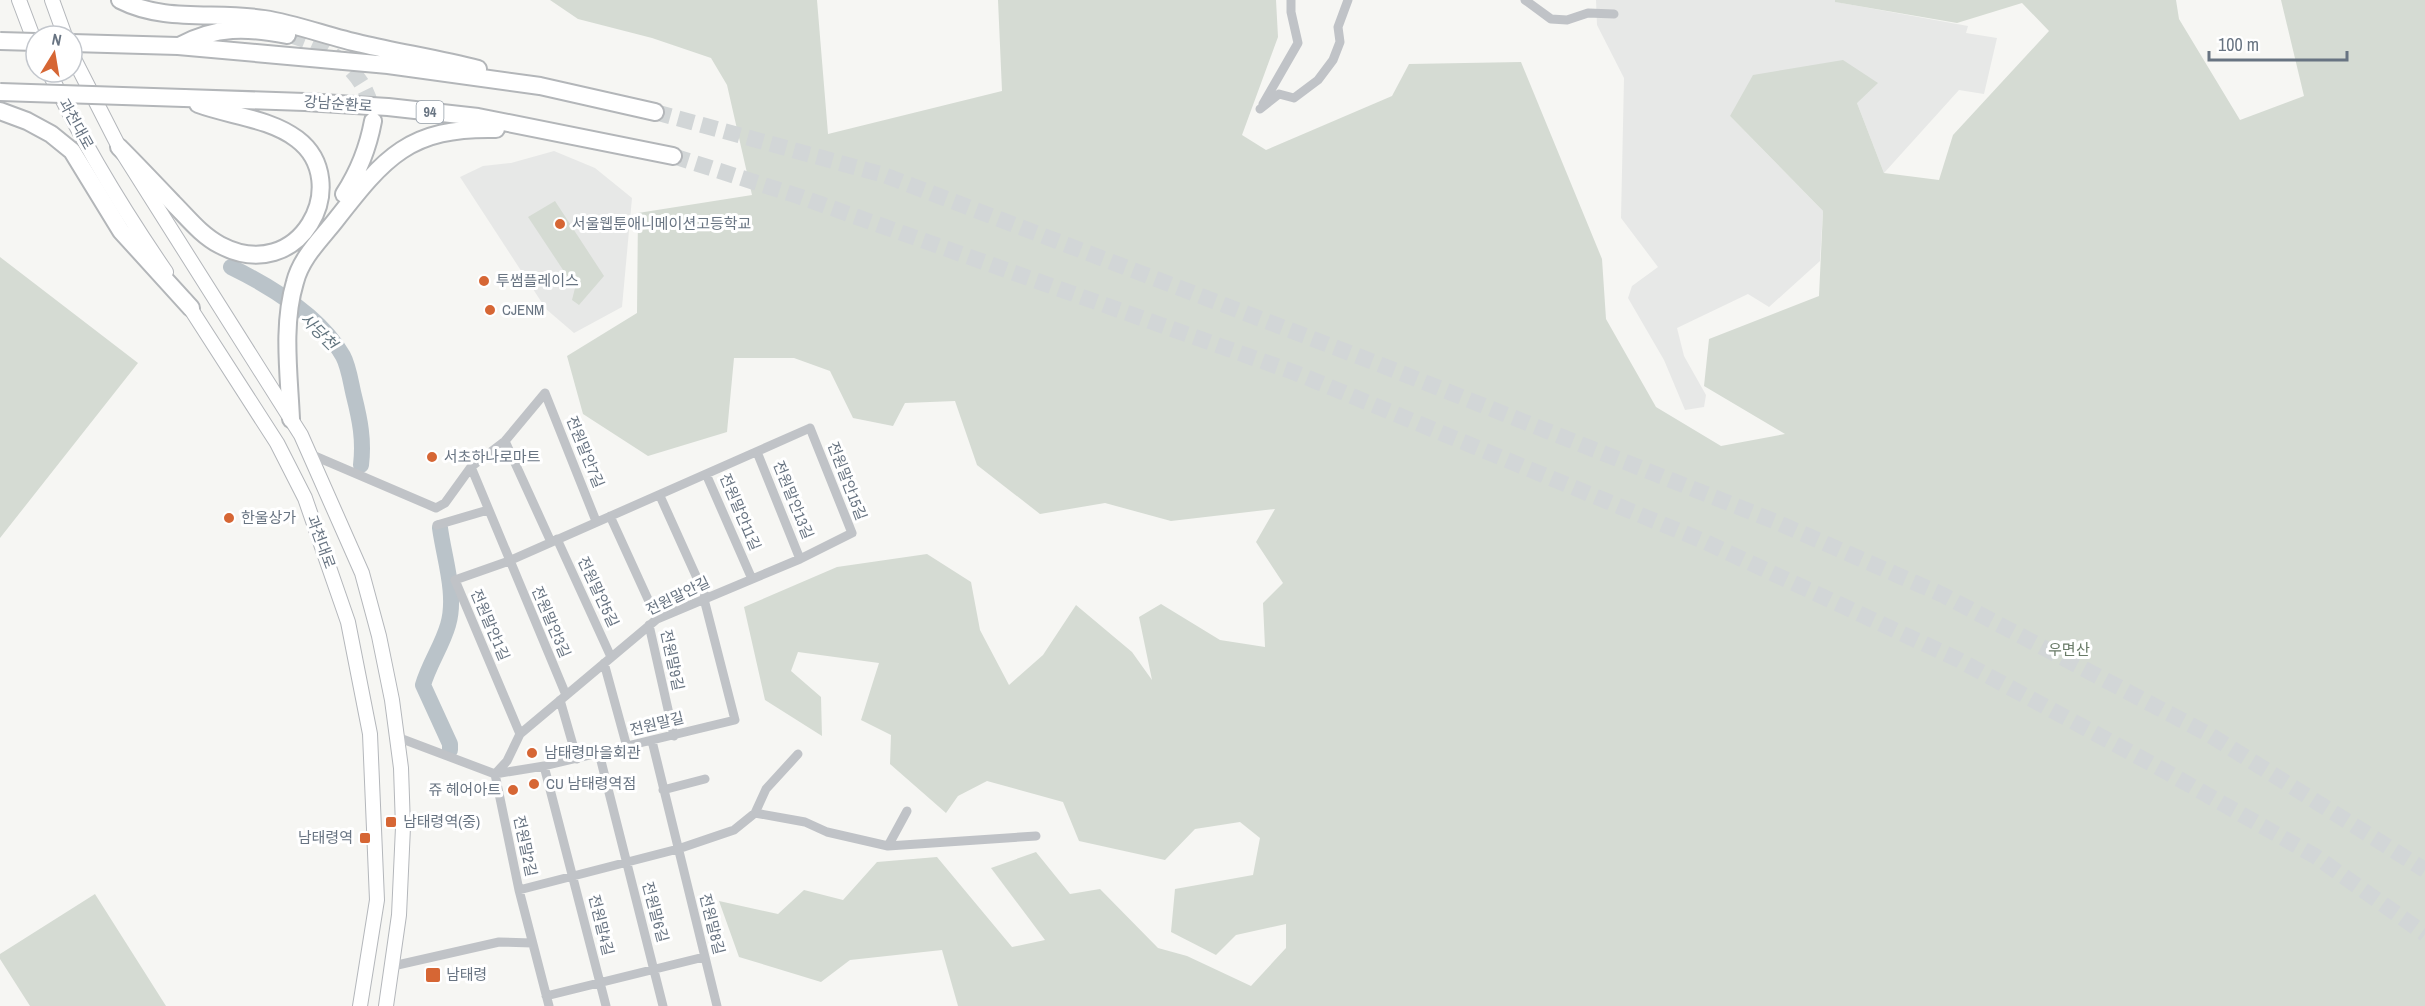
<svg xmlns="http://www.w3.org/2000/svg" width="2425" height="1006" font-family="'Archivo Narrow','Noto Sans KR',sans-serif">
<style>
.built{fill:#e7e8e7}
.green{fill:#d5dbd3}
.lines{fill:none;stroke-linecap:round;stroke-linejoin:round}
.river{stroke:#bac3c9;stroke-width:16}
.highway-tunnel{stroke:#d2d6d7;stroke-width:16;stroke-dasharray:16 8;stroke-linecap:butt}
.primary-casing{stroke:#b4b7bb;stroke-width:16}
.highway-casing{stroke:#b3b6b9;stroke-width:20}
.street{stroke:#c0c3c7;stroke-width:9}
.primary{stroke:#fff;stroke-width:14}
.highway{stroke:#fff;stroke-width:16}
.highway-bridge-casing{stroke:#b3b6b9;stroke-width:20;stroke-linecap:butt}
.highway-bridge{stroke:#fff;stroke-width:16}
.poi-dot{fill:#d66634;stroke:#fff;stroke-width:2}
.labels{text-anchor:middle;stroke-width:6;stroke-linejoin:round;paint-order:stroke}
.shield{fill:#fff;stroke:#959ea8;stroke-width:1.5}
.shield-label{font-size:14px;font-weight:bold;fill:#687482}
.street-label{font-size:15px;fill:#687482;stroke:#fff}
.poi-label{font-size:15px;fill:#687482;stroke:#fff;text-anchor:start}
.park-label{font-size:15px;fill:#687a66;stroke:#fff}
.water-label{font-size:16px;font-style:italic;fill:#63757f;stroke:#fff}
</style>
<rect width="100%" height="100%" fill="#f6f6f3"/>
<path class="built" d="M1596,0H1835L1836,2L1968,26L1966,33L1997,38L1984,94L1959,90L1884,173L1857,103L1730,116L1823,211L1820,261L1769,307L1748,294L1677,328L1684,356L1706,395L1704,407L1685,410L1664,360L1628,298L1632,286L1658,267L1621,218L1624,78L1597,25Z
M554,151L595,168L632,198L622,307L574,333L546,309L460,177L483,166L511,163Z"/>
<path class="green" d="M550,0H817L828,134L1002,91L998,0H1276L1278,37L1242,135L1266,150L1392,96L1409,64L1521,62L1602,259L1606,319L1656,407L1721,446L1785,434L1704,386L1709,339L1819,296L1823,211L1730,116L1753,75L1843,60L1878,83L1857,103L1884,173L1939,180L1953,135L2049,31L2022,3L1957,23L1835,2V0H2176L2179,19L2240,120L2304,96L2281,0H2425V1006H958L942,950L850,960L821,982L739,957L719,901L778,914L804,890L843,900L877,862L937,857L1012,947L1045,940L991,868L1036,852L1070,894L1100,889L1158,948L1187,956L1251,986L1286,948V924L1236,935L1216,955L1171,932L1175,889L1253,875L1260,838L1240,822L1195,829L1165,860L1079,841L1063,802L987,781L958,796L946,813L890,764L891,735L861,720L879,663L798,652L791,671L821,697L822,736L765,700L744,607L837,567L927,554L971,582L980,630L1009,685L1043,655L1076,605L1132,652L1152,680L1139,617L1161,604L1220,640L1265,647L1263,603L1283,583L1256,542L1275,509L1171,521L1105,503L1040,514L977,465L955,401L905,403L893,426L853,418L830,371L794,358H734L727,432L648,456L583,414L567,356L637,313L638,213L752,195L727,85L711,58L652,38L578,19Z
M555,201L604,276L579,305L572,300L575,288L528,217Z
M0,257L138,363L0,538Z
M95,894L166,1006H30L0,959V954Z"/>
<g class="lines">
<path class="river" d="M231,267C270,286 321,317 343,356C349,367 351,384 354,396C360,420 364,440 361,465
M440,528C444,558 457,595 448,625C442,646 429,664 423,685L450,744V750"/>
<path class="highway-tunnel" d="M290,35C331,47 370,74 373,120
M655,112L884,175L1376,363L1774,521L1943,595L2210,735L2425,870
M673,156L798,196L1296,373L1701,540L1957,659L2165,771L2315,856L2425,934"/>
<defs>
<path id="primary" d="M19,0L36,45
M52,0L65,36
M72,55L119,147L301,435L362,573L379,636L392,700L401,768L403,827L399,915L386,1006
M49,72C82,142 122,208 166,272
M185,300L277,443L305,498L348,622L370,734L377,900L360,1006"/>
<path id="highway" d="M120,0C165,23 216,11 264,19C297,24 329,37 362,44C400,53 440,59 478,69
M72,43L178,46L388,65L540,86L655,112
M179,46C216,26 247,27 287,35
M184,98L305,102L388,107L478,117L673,156
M0,111L27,121L51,134L72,151L121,231L191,308
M119,147C137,165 155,184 173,203C188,218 201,235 220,245C300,287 354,182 297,139C269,118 230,116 198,104
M344,194C359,171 368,148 373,121
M291,419C289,374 282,325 295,282C301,258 320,240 335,221C385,157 409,127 496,129"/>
</defs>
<use href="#primary" class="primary-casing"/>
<use href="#highway" class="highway-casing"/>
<path class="street" d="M1525,0L1551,19L1567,20L1588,13L1614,14
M1263,104L1298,43L1291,12V0
M1260,109L1279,94L1294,98L1318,80L1333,60L1340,42L1338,27L1348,0
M505,441L551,542
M757,452L800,559
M310,454L436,508L445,503L471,467L505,441L545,393L596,521
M471,467L566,695
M706,474L752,579
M660,496L706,598
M610,516L657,619
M437,525L488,510
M557,539L611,657
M649,625L674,736
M604,663L627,747
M560,700L577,759
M397,737L495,774L544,766L735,720L704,599
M652,741L717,1006
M599,753L663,1006
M544,766L606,1006
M495,774L507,761L520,734L657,619L800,559L852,533L810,428L509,561L455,580L520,734
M495,774L519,890L549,1006
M663,790L705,779
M755,813L766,789L798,754
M888,846L907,811
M519,890L678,849L734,830L755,813L805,822L827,832L888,846L1036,836
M393,966L499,942L532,943
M546,996L704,957"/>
<use href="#primary" class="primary"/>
<use href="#highway" class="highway"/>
<defs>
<path id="highway-bridge" d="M0,41L36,42
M0,92L184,98"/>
</defs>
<use href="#highway-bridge" class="highway-bridge-casing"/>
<use href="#highway-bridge" class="highway-bridge"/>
</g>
<g class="poi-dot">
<circle cx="560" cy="224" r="6"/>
<circle cx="484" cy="281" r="6"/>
<circle cx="490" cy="310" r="6"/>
<circle cx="432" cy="457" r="6"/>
<circle cx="229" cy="518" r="6"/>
<circle cx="532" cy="753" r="6"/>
<circle cx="534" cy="784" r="6"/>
<circle cx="513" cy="790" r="6"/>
<rect x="385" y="816" width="12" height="12" rx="3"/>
<rect x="359" y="832" width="12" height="12" rx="3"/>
<rect x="425" y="967" width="16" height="16" rx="3"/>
</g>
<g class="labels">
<rect class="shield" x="416.5" y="101" width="27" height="22" rx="4.5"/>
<g class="shield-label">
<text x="430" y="117">94</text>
</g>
<g class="street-label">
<text transform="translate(338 104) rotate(4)" y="5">강남순환로</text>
<text transform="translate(76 124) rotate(61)" y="5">과천대로</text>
<text transform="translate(585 452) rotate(68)" y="5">전원말안7길</text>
<text transform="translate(847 481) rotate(69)" y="5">전원말안15길</text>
<text transform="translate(793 500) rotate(68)" y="5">전원말안13길</text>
<text transform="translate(740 512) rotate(67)" y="5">전원말안11길</text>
<text transform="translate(321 542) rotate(70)" y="5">과천대로</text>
<text transform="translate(598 592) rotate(65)" y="5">전원말안5길</text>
<text transform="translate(678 596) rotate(-26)" y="5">전원말안길</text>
<text transform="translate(551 622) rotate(67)" y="5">전원말안3길</text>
<text transform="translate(490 625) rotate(67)" y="5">전원말안1길</text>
<text transform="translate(672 660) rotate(78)" y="5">전원말9길</text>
<text transform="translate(657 724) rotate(-14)" y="5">전원말길</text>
<text transform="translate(525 846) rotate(78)" y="5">전원말2길</text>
<text transform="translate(655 912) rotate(75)" y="5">전원말6길</text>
<text transform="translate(712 924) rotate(76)" y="5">전원말8길</text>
<text transform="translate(601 925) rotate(76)" y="5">전원말4길</text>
</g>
<g class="poi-label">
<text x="572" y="229">서울웹툰애니메이션고등학교</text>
<text x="496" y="286">투썸플레이스</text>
<text x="502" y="315">CJENM</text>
<text x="444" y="462">서초하나로마트</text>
<text x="241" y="523">한울상가</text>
<text x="544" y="758">남태령마을회관</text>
<text x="546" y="789">CU 남태령역점</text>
<text x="501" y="795" text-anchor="end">쥬 헤어아트</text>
<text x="403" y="827">남태령역(중)</text>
<text x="353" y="843" text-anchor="end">남태령역</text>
<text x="446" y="980">남태령</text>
</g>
<g class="park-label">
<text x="2069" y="655">우면산</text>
</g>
<g class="water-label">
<text transform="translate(319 331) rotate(45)" y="6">사당천</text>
</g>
</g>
<g transform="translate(54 54) rotate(11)"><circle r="28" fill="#ffffff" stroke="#c3c7cd" stroke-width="1.5"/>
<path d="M0-4.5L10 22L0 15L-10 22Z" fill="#d66634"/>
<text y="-9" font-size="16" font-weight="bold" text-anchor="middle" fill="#687482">N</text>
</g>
<path d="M2209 51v9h138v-9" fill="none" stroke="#687482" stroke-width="3"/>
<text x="2218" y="51" font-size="18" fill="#687482" stroke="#ffffff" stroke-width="4.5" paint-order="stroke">100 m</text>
</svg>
